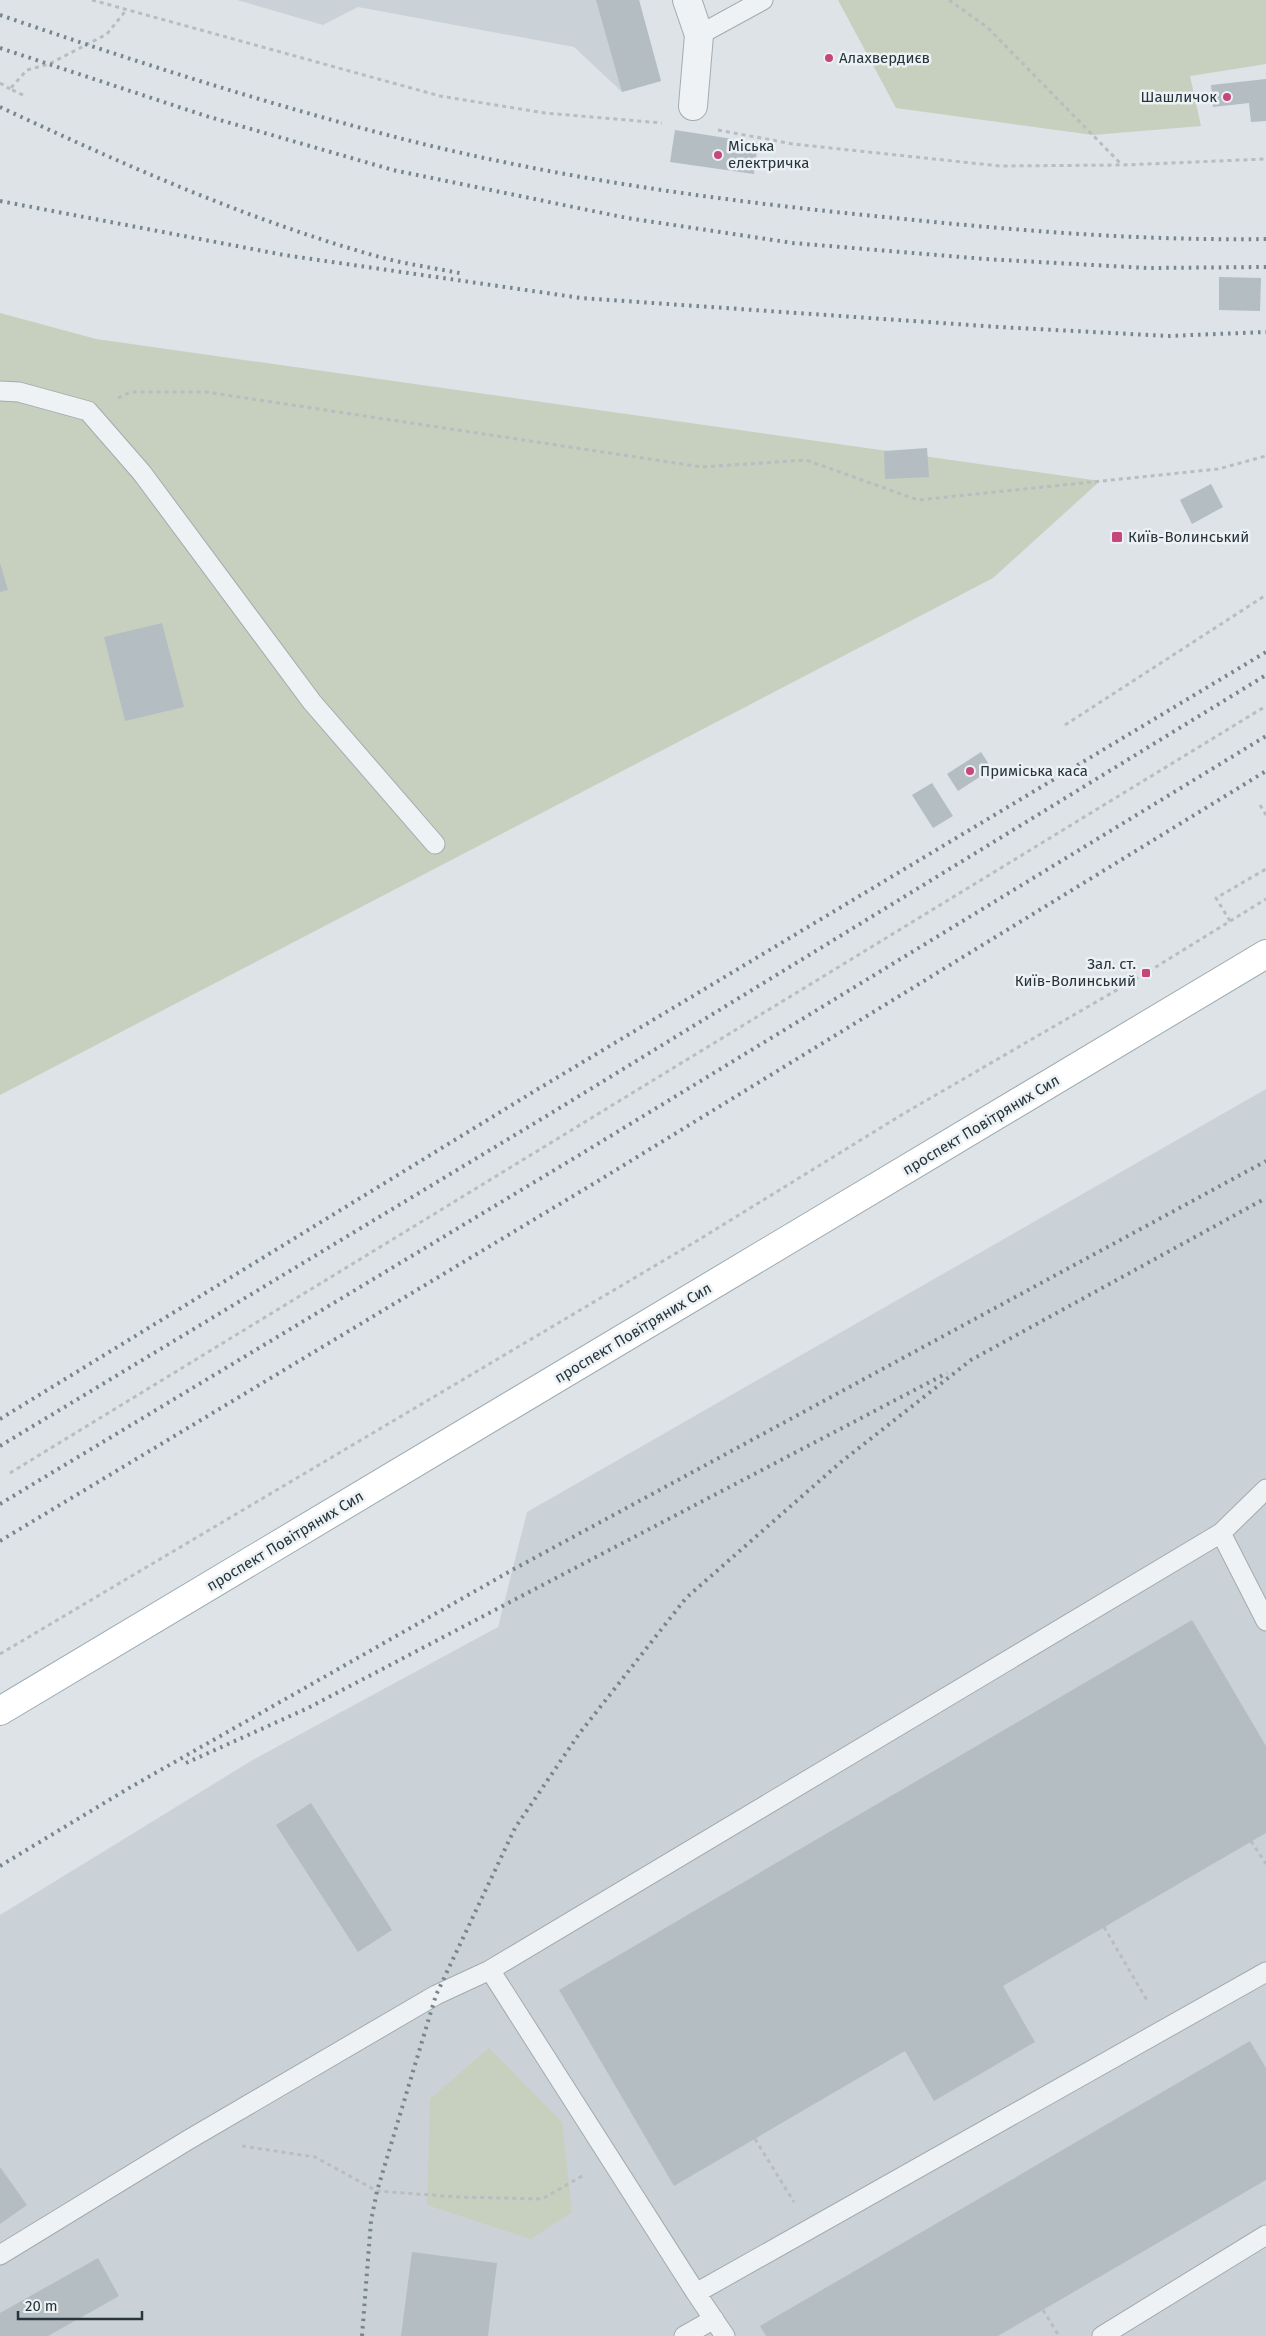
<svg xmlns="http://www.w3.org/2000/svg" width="1266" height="2336" font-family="'Fira Sans',sans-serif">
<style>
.built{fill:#cbd2d7}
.green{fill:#c7cfbe}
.building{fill:#b4bdc2}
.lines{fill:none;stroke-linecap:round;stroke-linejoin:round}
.service-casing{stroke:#a3abaf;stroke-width:21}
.minor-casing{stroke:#a3abaf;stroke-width:30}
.primary-casing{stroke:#9daab1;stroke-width:30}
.path{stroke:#b7bdc0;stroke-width:3;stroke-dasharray:4 4;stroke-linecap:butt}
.service{stroke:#eff2f4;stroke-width:19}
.minor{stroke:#eff2f4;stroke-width:28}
.primary{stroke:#fff;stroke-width:28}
.rail{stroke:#77868e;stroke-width:4;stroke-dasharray:2.5 5;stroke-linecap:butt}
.poi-dot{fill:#c5487b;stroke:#ecf1f4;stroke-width:2}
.labels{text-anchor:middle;stroke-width:5;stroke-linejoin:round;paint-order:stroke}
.poi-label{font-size:15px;fill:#27343b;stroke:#ecf1f4;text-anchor:start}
.street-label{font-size:15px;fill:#27343b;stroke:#ecf1f4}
</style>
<rect width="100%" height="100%" fill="#dde3e6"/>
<path class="built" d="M237,0H639L661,81L622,92L574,47L358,7L323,25Z
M1266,1089V2336H0V1915L251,1761L498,1627L527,1512Z"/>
<path class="green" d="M838,0H1266V64L1190,76L1201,126L1093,135L896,108Z
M0,313L96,339L1100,481L993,578L0,1095Z
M489,2048L562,2122L572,2212L531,2239L427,2205L430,2099Z"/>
<path class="building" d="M596,0H639L661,81L622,92Z
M1266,79V121L1251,122L1249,103L1213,107L1211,85Z
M675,130L758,143L754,174L670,162Z
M1219,277L1261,278L1260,311L1219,310Z
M927,448L929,477L885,479L884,451Z
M1211,484L1223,507L1192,524L1180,500Z
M0,563L8,590L0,592Z
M162,623L184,707L125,721L104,637Z
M981,752L992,769L958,791L947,774Z
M932,783L953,816L933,828L912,795Z
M1192,1620L1266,1746V1833L1003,1986L1035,2042L934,2101L905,2051L674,2186L559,1990Z
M311,1803L392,1930L358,1952L276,1825Z
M1250,2041L1266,2068V2180L998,2336H766L760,2326Z
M0,2167L27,2205L0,2224Z
M412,2252L497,2263L488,2336H401Z
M98,2258L119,2296L48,2336H0V2313Z"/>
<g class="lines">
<defs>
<path id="service" d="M699,35L763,0
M0,391L19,392L88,411L142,473L312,702L435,844
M1266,1489L1221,1533L1266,1621
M490,1970L1221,1533
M0,2255L188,2140L436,1995L490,1970L696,2293L1266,1972
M696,2293L725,2336
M684,2336L714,2319
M1102,2336L1266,2235"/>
<path id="minor" d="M687,0L699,35L693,106"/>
<path id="primary" d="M0,1711L1266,954"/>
</defs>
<use href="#service" class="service-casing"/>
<use href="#minor" class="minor-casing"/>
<use href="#primary" class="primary-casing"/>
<path class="path" d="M92,0L440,96L545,113L662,123
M949,0L987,27L1122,165
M0,83L10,89
M23,95L10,89L27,70L49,64L107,34L127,9
M718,130L793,144L1000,166L1123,165L1266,159
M118,398L131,392H206L702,467L806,460L918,500L1218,469L1266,456
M1065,725L1266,595
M1260,805L1266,815
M1230,921L1216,898L1266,869
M10,1473L1266,706
M0,1654L695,1242L903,1114L1146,973L1266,899
M1251,1841L1266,1864
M1104,1927L1148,2002
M755,2139L794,2202
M242,2146L315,2157L377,2191L459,2197L542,2199L584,2175
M1043,2310L1059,2336"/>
<use href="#service" class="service"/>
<use href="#minor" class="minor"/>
<use href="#primary" class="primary"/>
<path class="rail" d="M0,15C133,61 267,104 403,139C561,179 722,201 884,217C1010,230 1139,241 1266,239
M0,48L206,116L393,170L627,218L793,243L985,259L1147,268L1266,267
M0,107C122,164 246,219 376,256C404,264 435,268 464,274
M0,201L284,255L581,298L999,327L1168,336L1266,332
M0,1419L533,1092L1266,652
M0,1446L553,1112L1266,675
M0,1504L581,1154L1266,736
M0,1541L598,1181L1266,771
M186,1763L308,1708L947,1373
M0,1866L129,1788L514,1569L1266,1161
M362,2336L371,2221L377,2191L436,1995L515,1828L579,1734L686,1598L841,1462L971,1360L1266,1198"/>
</g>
<g class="poi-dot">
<circle cx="829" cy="58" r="5"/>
<circle cx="1227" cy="97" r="5"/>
<circle cx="718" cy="155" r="5"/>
<rect x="1111" y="531" width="12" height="12" rx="2.5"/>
<circle cx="970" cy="771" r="5"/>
<rect x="1141" y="968" width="10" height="10" rx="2.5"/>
</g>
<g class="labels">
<g class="poi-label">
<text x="839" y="63">Алахвердиєв</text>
<text x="1217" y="102" text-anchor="end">Шашличок</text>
<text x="728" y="151">Міська<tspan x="728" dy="17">електричка</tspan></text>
<text x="1128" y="542">Київ-Волинський</text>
<text x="980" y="776">Приміська каса</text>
<text x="1136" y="969" text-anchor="end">Зал. ст.<tspan x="1136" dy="17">Київ-Волинський</tspan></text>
</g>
<g class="street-label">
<text transform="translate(981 1125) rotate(-31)" y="5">проспект Повітряних Сил</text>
<text transform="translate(633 1333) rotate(-31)" y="5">проспект Повітряних Сил</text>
<text transform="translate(285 1541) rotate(-31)" y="5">проспект Повітряних Сил</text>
</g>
</g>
<path d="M18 2311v8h124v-8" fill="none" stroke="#27343b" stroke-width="2.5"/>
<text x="25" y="2311" font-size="15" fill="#27343b" stroke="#ecf1f4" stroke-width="4" paint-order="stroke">20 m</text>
</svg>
